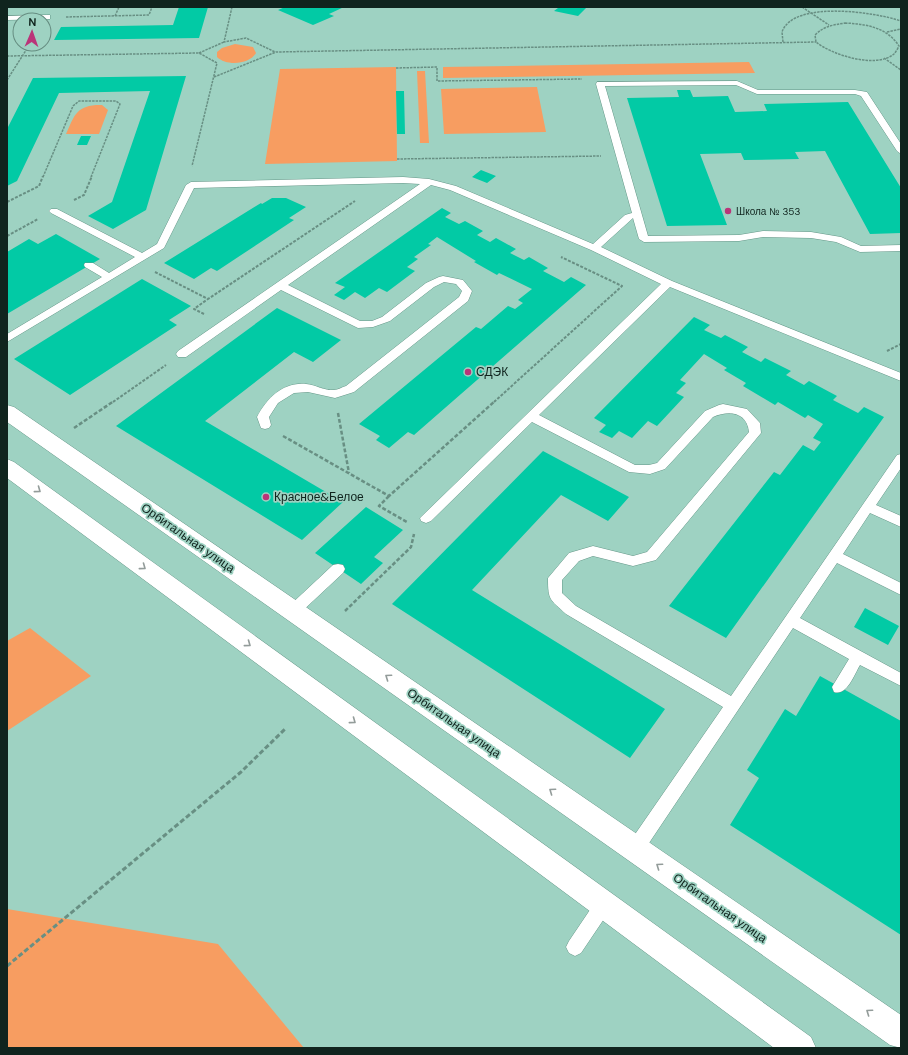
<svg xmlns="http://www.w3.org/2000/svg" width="908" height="1055" font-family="'DM Sans',sans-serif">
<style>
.green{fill:#f79d61}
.building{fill:#02caa5}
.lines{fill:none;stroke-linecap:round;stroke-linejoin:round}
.service-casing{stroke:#659788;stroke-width:1}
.minor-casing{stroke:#659788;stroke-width:1}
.path-far3{stroke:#688f83;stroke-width:1.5;stroke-dasharray:2.5 1;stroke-linecap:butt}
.path-far2{stroke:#688f83;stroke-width:2;stroke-dasharray:3 1.5;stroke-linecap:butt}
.path-far1{stroke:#688f83;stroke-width:2.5;stroke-dasharray:4 2;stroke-linecap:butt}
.path{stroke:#688f83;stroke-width:3;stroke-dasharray:5 2.5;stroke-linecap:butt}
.service{fill:#fff;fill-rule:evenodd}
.minor{fill:#fff;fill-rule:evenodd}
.oneway{stroke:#939c9a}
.poi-dot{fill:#ba3579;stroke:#9ed2c2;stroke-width:1.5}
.labels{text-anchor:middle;stroke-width:3.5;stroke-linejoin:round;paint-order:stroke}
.far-poi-label{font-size:10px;fill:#10241e;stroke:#9ed2c2;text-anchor:start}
.poi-label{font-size:12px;fill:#10241e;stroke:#9ed2c2;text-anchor:start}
.street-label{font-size:12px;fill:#10241e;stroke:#9ed2c2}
</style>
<rect width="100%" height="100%" fill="#9ed2c2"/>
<path class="green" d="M235,44L253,47L256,53C249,65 226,66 217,57V52L222,48Z
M749,62L755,73L443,78V67Z
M396,67L397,161L265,164L280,69Z
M417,71H425L429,143H420Z
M537,87L546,132L444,134L441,89Z
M96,105H102L108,110L99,134H66C74,117 75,107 96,105Z
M30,628L91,676L7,731V641Z
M7,909L218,944L304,1048H7Z"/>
<path class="building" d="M179,7H208L199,38L54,40L61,27L173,25Z
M285,7H344L329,14L334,16L313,25L278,10Z
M556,7H587L578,16L554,11L558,8Z
M186,76L146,210L113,229L88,216L112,202L150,91L59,93L17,181L7,186V129L33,78Z
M677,90H690L693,97L728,96L735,112L767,111L764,104L848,102L901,188V233L870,234L825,151L795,152L799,159L744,160L741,153L700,154L727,225L667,226L627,98L679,97Z
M396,91H404L405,134H397Z
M81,136H91L87,145H77Z
M481,170L496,176L487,183L472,177Z
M272,198H286L306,207L289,218L294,220L217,271L211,268L194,279L164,263L261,203L262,204Z
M442,208L451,213L445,217L459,224L465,221L483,231L477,235L490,242L496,238L516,249L510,253L524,260L529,257L548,268L543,271L564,282L571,277L586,285L414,435L408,432L389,448L376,440L380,436L359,424L476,327L481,329L508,306L515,309L523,303L518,300L532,289L499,273L497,275L474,262L476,261L437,237L428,244L431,245L414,257L418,259L407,267L415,271L387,292L379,288L365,298L355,292L344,300L334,295L345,287L335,283Z
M56,234L100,259L7,314V252L29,239L38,244Z
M142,279L191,306L169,320L177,325L70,395L14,359Z
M277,308L341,340L313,362L294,352L205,421L343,502L302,540L116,426Z
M694,317L710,325L704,330L721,338L725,335L748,347L742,352L761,362L765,358L791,371L786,375L804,385L809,381L837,396L833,400L858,413L864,407L884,417L726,638L669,606L774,472L780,475L803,445L814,451L821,442L813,438L823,424L808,415L805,418L778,402L775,405L743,386L746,383L724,370L727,368L704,354L680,380L686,383L676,393L684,397L657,426L648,421L632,438L619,431L612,438L599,432L606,425L594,418Z
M543,451L629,497L608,521L561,495L472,590L665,709L630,758L392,604Z
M366,507L403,530L374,557L383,563L361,584L315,553Z
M865,608L899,626L888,645L854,627Z
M820,676L901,721V935L730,825L759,778L747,770L785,709L796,716Z"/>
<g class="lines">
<defs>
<path id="service" d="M47,15H50V19L7,20V16Z
M737,81L758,90H855L867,92L901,144V154L897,151L861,96L855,94H757L736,85L605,86L648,236L739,235L763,231L811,232L841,237L861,246L901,245V251L860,252L836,242L811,238L763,237L739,241L644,242L639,239L633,218L601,247L672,281L901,373V381L670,287L539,415L635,465H649L657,463L705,411L719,405L723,404L747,409L760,423L761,433L656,560L633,566L593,556L579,561L562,580V593L576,606L731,696L897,455L901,454V468L876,505L901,516V527L870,513L843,554L901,583V595L837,563L800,618L901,673V686L860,665C854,675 847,696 834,692L832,687L849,659L793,628L641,855L635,857L629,855L627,849L629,843L723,707L566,614C550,599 548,601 548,578L569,553L593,546L633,556L647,552L749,432C747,412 729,410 713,417L665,469L650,474L629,472L532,422L431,521L426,523L421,521L420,518L661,284L591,250L450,190L431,185L288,285L360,321H372L382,317L426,283L439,277L443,276L463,280L472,291L468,301L354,392L335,398L308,392L294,393L278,403L269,417L271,425L269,428L265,429L261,428L257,417C267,398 283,382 306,384C316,385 325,391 334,390C338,390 342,387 346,386L459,297L462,291L456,284L444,282L434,287L390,321L373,327L358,328L281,290L186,357H178L176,354L178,351L420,184L403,183L194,188L164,248L7,342V334L102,277L85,267L84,265L85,263H93L109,273L135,257L51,213L49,211L51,209H57L142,253L157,244L186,185L191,182L403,177L429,179L456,186L593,244L625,215L632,213L596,84L597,82Z
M338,564L343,565L345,569L343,573L298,615L293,617L288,615L286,611L288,607L333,565Z
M604,895L610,898L613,904L610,910L581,953L575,956L569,953L566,947L569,941L598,898Z"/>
<path id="minor" d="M7,405L14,407L901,1015V1048L890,1045L7,422Z
M7,459L14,462L811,1037L816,1048H774L7,478Z"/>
</defs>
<use href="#service" class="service-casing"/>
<use href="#minor" class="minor-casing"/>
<path class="path-far3" d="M232,7L224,42L246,38L275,52
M802,7L829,25
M115,16L119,7
M66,17L149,15L152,7
M845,23C865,24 887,27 899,46C898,48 896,52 894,54C876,69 832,55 816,42L815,35C824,26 833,25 845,23Z
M887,32L901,29
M783,42L782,32C793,0 875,12 901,21
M199,53L224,42
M7,56L199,53L217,63L192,166
M884,58L901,70
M396,68L437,67V81L582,79
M214,77L276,52L816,42
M7,80L30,44
M397,159L601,156
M43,177L73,106L79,101H116L120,104L91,177"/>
<path class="path-far2" d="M74,200L84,195L92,176
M7,202L39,186L43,176
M7,236L38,219
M155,272L208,299L355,201
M204,314L194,309L208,299
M887,351L901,344
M113,402L166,365
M494,402L622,286L561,257"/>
<path class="path-far1" d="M338,413L349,473
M74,428L114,401
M283,436L389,496L495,401
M389,496L379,506L407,522
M345,611L411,547L414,534"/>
<path class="path" d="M7,966L241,772L286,728"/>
<use href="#service" class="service"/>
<use href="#minor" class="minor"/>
</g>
<defs><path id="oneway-chevron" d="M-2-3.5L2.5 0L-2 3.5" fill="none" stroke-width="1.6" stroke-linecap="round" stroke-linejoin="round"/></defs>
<g class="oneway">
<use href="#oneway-chevron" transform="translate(38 490) rotate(36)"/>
<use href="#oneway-chevron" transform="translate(143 567) rotate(36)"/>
<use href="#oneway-chevron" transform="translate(248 644) rotate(36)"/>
<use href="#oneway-chevron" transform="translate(388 677) rotate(-145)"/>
<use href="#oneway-chevron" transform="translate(353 721) rotate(36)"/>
<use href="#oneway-chevron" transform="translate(552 791) rotate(-145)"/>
<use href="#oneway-chevron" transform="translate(659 866) rotate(-145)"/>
<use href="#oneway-chevron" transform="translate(869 1012) rotate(-145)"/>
</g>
<g class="poi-dot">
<circle cx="728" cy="211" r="4"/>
<circle cx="468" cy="372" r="4"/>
<circle cx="266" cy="497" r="4"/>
</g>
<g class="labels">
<g class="far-poi-label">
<text x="736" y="215">Школа № 353</text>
</g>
<g class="poi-label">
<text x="476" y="376">СДЭК</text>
<text x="274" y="501">Красное&amp;Белое</text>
</g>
<g class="street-label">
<text transform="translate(188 538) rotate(35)" y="4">Орбитальная улица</text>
<text transform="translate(454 723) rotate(35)" y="4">Орбитальная улица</text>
<text transform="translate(720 908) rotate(35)" y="4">Орбитальная улица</text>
</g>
</g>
<rect width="908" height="1055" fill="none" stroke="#10241e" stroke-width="16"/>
<g transform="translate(32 32) rotate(2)"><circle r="19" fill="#9ed2c2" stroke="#658c80"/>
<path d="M0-3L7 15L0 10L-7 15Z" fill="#ba3579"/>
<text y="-6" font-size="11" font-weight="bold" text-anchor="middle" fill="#10241e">N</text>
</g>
</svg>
